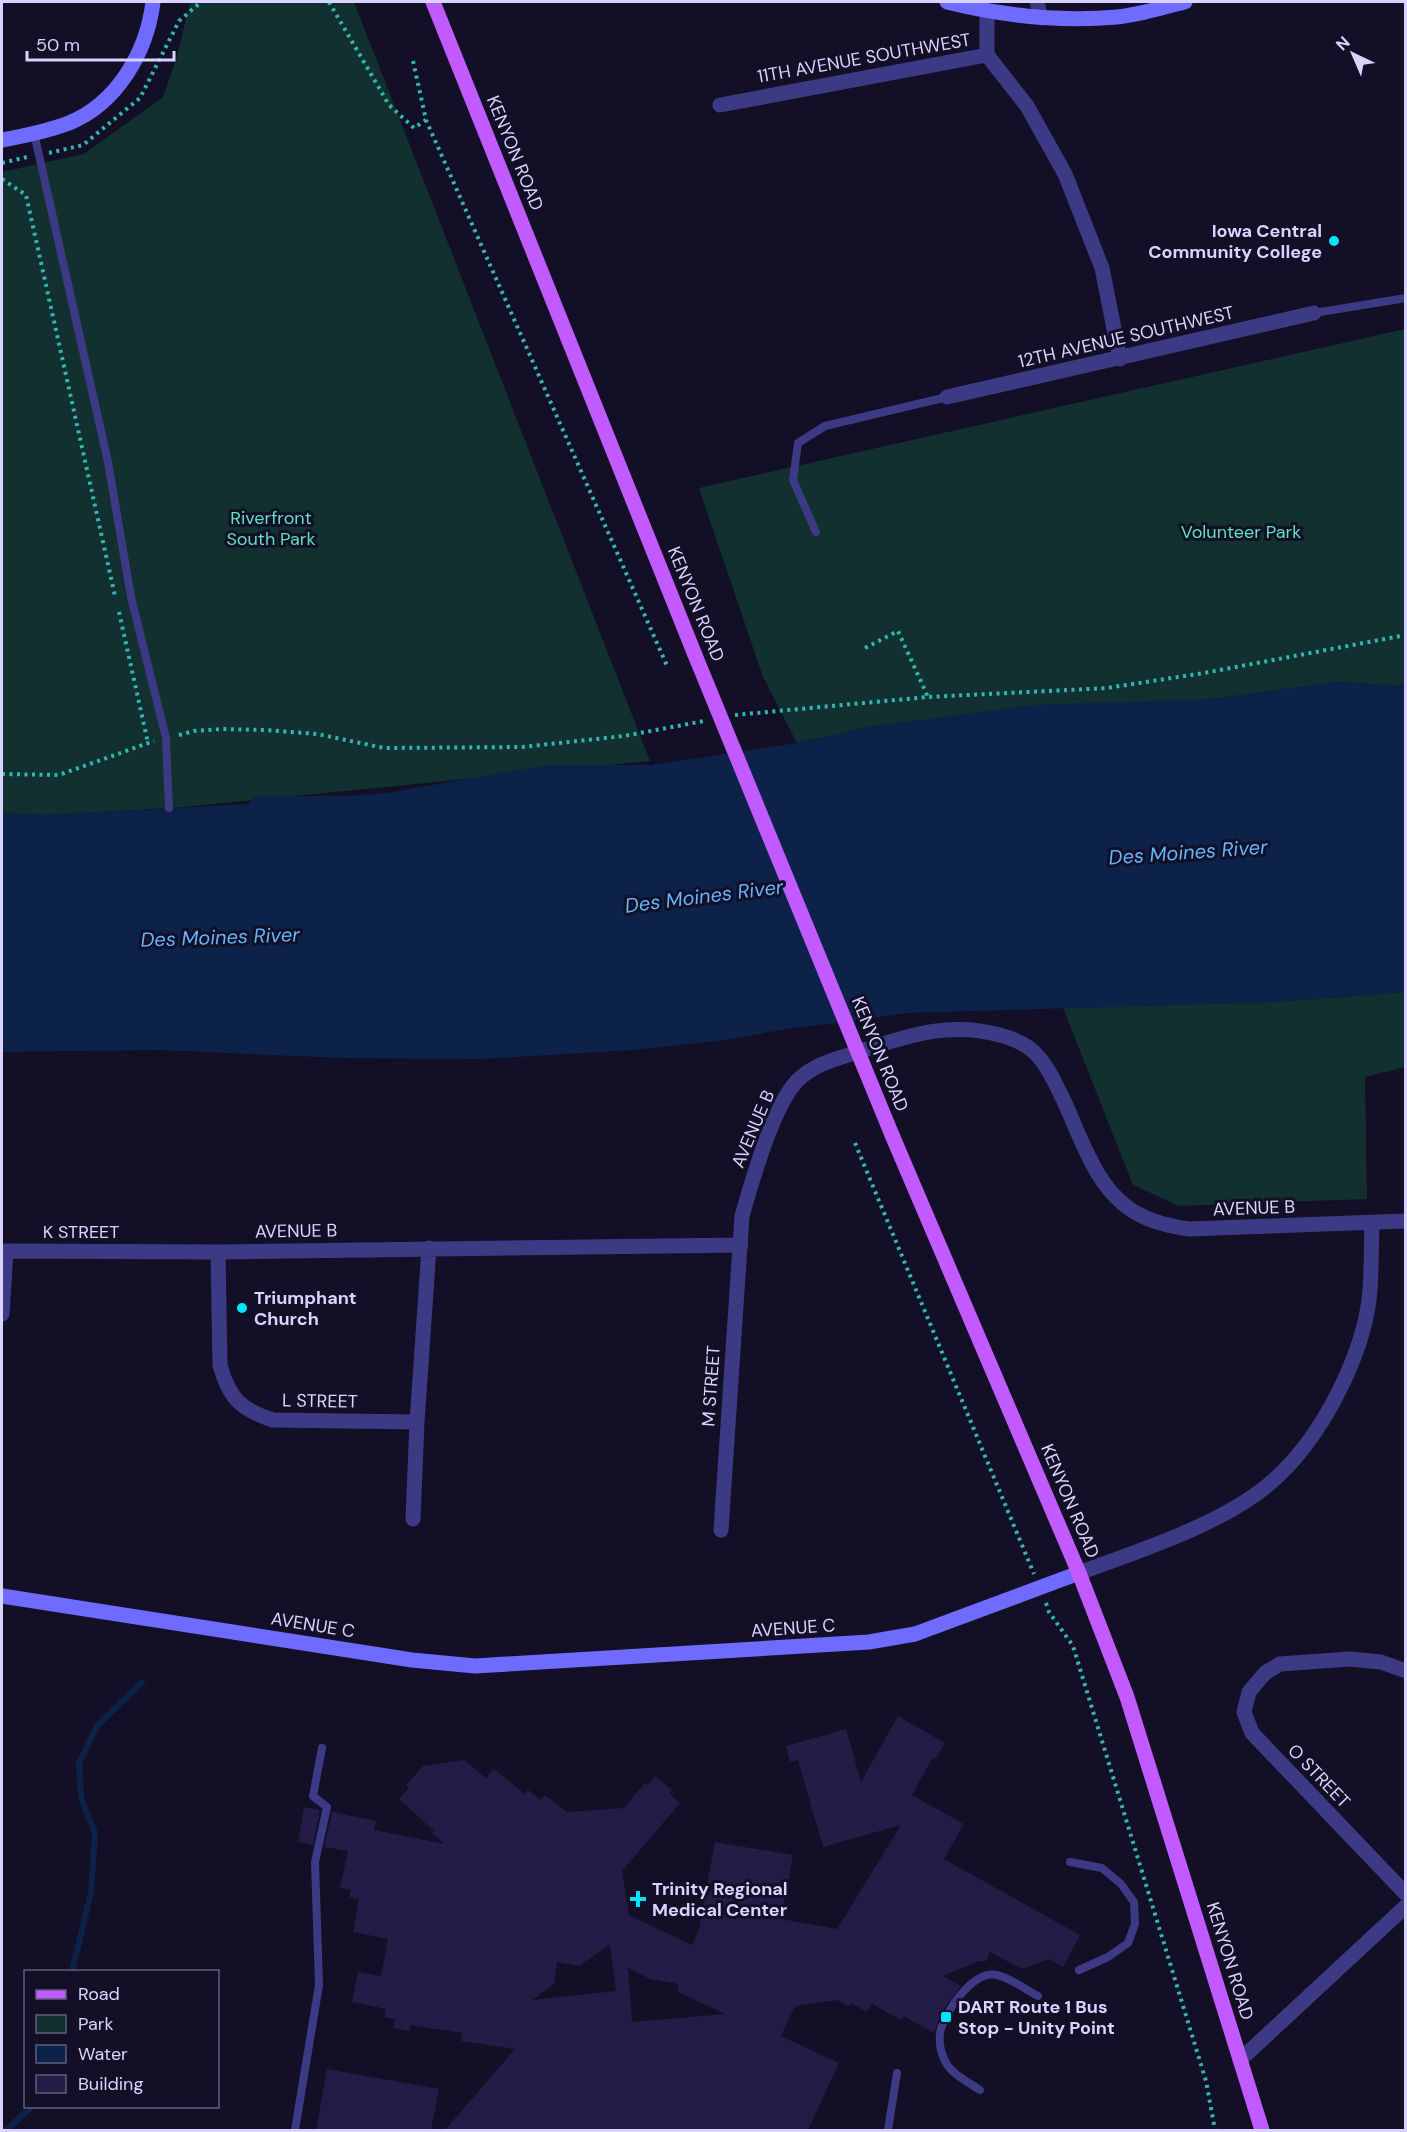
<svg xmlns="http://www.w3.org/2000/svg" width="1407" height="2132" font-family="'DM Sans',sans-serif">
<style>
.green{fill:#12302f}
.water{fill:#0c2248}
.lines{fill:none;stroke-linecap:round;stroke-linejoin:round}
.stream{stroke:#0c2248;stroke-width:6}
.building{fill:#241b47;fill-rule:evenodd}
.path{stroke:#2fb8b0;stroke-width:4;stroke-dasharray:3 4.5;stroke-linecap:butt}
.lane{stroke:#3d3a85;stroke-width:8}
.street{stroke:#3d3a85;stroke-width:15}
.secondary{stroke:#6f6bff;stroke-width:15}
.primary{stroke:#c25bff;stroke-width:15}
.primary-bridge{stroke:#c25bff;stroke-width:15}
.poi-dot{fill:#00e5ff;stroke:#130f26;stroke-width:2}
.labels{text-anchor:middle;stroke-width:6;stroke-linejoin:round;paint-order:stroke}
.street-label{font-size:18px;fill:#d9d4ff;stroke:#130f26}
.poi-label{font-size:18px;font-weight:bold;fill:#d9d4ff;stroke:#130f26;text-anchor:start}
.park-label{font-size:18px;fill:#5fe0c0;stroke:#130f26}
.water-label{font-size:20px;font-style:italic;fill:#62b6ff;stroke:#130f26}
</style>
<rect width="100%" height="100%" fill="#130f26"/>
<path class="green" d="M190,2H354L650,761L172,808L45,815L2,813V172L84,154L163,97L176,60Z
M1405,329V683L1399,686L1339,682L1211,699L874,726L797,743L763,677L699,488Z
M1405,992V1067L1365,1077L1367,1199L1179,1206L1133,1185L1063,1008L1274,1002Z"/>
<path class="water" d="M1339,682L1399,686L1405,683V992L1274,1002L907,1013L853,1021L792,1028L725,1040L633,1050L481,1059L341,1058L159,1050L2,1052V813L45,815L249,804L254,796H347L386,793L548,765H652L797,743L874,726L1033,705L1211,699Z"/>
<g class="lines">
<path class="stream" d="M72,1972L91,1892L95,1833L81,1798L79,1763L97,1726L142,1682
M6,2130L33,2106"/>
</g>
<path class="building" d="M898,1716L945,1743L936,1759L933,1757L912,1795L964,1824L944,1859L1080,1935L1063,1967L1049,1959L1022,1969L990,1952L986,1961H979L943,1976L961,1986L942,2011L934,2033L904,2016L901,2020L872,2004L867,2012L851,2003L849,2007L837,2000L795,2006L781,2036L839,2063L808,2130H445L515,2049L461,2041L462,2033L411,2025L410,2031L393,2028L395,2019L384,2017L386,2009L352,2002L358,1972L381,1976L388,1939L353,1932L359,1899L349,1897L351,1890L340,1888L348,1851L324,1847L332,1812L376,1821L374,1830L444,1844L430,1831L435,1832L399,1799L409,1788L406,1785L423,1766L464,1760L486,1778L494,1769L525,1794L528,1790L541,1800L545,1795L567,1812L624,1808L645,1783L648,1785L655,1776L672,1790L669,1793L680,1803L622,1871L629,1915L692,1945L699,1929L715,1842L793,1855L781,1919L837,1929L901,1825L823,1847L798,1760L790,1762L786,1746L846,1729L861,1782ZM610,1944L616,1991L532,2000L554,1984L557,1962L579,1966ZM628,1968L650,1979L678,1984V1992L725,2014L632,2022Z
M304,1807L320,1810L313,1845L298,1842Z
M327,2069L439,2089L431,2130H316Z"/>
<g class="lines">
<path class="path" d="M329,2L389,105L414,128L426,120
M413,61L426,120L668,668
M49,153L83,145L140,98L179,21L201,2
M2,163L27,157
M2,179L26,195L115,596
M119,612L148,743
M865,648L898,631L928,697
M735,715L928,697L1107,688L1204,673L1406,635
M179,735L194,731L221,729L265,730L317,734L384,748L522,747L624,736L704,721
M2,774L59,775L154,741
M855,1143L1034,1574
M1046,1603L1049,1612L1073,1646L1206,2081L1215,2130"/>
<path class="lane" d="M34,133L108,462L131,597L166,738L169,808
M1314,313L1406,298
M816,532L793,480L798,443L825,426L947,397
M1070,1862L1102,1868L1121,1884L1134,1902L1135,1924L1128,1943L1108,1957L1079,1970
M980,2090C968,2082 951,2074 945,2061C941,2053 939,2042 940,2033C944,2012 973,1970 997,1975C1011,1978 1026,1990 1038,1996
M295,2130L319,1985L315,1862L327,1807L313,1796L322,1748
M888,2130L897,2073"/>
<path class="street" d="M1037,2L1041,18
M987,55L1027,106L1065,174L1102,268L1120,359
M987,55V12
M720,105L987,55
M947,397L1314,313
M218,1252L220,1365C229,1398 241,1410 273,1420L417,1422
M2,1314L6,1251L218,1252L741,1245
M413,1519L417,1422L429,1248
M721,1530L742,1216C752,1181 773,1106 797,1081C814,1064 836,1059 858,1052C908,1036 947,1021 1000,1035C1011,1038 1024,1043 1033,1051C1047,1064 1055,1083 1064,1101C1083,1142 1097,1193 1140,1215C1155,1223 1172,1226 1188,1229L1406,1221
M1079,1573C1138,1551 1220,1525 1268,1485C1298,1460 1322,1425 1339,1391C1353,1363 1365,1331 1369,1300C1372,1275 1371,1248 1372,1223
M1406,1671L1381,1662L1350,1659L1280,1664L1265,1673L1249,1692L1244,1712L1252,1733L1406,1894
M1240,2060L1406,1906"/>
<path class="secondary" d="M947,2C1003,16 1059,22 1117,17C1139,15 1163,7 1185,2
M2,140C24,136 48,131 69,123C118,103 147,51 153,2
M2,1596L412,1660L475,1666L869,1642L915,1634L1079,1573"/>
<path class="primary" d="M433,2L695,655
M892,1135L1079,1573L1127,1697L1262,2130"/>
<path class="primary-bridge" d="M695,655L892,1135"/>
</g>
<g class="poi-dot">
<circle cx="1334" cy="241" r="6"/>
<circle cx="242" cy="1308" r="6"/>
<path d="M635 1890h6v6h6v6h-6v6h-6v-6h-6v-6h6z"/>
<rect x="940" y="2011" width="12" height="12" rx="3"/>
</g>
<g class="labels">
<g class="street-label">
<text transform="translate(864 58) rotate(-10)" y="6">11TH AVENUE SOUTHWEST</text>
<text transform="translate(515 153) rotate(68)" y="6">KENYON ROAD</text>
<text transform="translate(1126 337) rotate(-13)" y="6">12TH AVENUE SOUTHWEST</text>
<text transform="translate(696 604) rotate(68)" y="6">KENYON ROAD</text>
<text transform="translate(880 1054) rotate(68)" y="6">KENYON ROAD</text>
<text transform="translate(753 1129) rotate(-67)" y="6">AVENUE B</text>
<text transform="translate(1254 1208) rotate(-2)" y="6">AVENUE B</text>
<text transform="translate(296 1231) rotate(-1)" y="6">AVENUE B</text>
<text x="81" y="1238">K STREET</text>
<text transform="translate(711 1386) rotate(-86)" y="6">M STREET</text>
<text transform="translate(320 1401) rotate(1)" y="6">L STREET</text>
<text transform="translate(1070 1501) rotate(67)" y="6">KENYON ROAD</text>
<text transform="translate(313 1625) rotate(9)" y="6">AVENUE C</text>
<text transform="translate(793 1628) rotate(-4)" y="6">AVENUE C</text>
<text transform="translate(1319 1776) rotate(46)" y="6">O STREET</text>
<text transform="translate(1230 1961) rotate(73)" y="6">KENYON ROAD</text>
</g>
<g class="poi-label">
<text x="1322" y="237" text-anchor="end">Iowa Central<tspan x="1322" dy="21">Community College</tspan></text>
<text x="254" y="1304">Triumphant<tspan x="254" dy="21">Church</tspan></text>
<text x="652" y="1895">Trinity Regional<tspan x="652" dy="21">Medical Center</tspan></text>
<text x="958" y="2013">DART Route 1 Bus<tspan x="958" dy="21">Stop - Unity Point</tspan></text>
</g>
<g class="park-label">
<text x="271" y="524">Riverfront<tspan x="271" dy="21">South Park</tspan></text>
<text x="1241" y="538">Volunteer Park</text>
</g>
<g class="water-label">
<text transform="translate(1188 852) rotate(-4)" y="7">Des Moines River</text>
<text transform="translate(704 896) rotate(-7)" y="7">Des Moines River</text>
<text transform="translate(220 937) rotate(-2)" y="7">Des Moines River</text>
</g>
</g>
<rect width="1407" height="2132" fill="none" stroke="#d9d4ff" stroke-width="6"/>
<rect x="24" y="1970" width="195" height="138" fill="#130f26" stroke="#625e7d" stroke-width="1.5"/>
<rect x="36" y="1990" width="30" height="9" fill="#c25bff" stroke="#625e7d" stroke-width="1.5"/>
<text x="78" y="2000" font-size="18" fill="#d9d4ff">Road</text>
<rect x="36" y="2015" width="30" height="18" fill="#12302f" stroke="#625e7d" stroke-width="1.5"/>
<text x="78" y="2030" font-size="18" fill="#d9d4ff">Park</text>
<rect x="36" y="2045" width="30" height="18" fill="#0c2248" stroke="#625e7d" stroke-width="1.5"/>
<text x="78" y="2060" font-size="18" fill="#d9d4ff">Water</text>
<rect x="36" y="2075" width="30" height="18" fill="#241b47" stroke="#625e7d" stroke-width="1.5"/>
<text x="78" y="2090" font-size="18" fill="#d9d4ff">Building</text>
<g transform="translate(1353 54) rotate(316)" stroke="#130f26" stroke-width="4.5" paint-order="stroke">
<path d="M0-4.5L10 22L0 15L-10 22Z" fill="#d9d4ff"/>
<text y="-9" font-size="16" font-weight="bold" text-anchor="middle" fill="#d9d4ff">N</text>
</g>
<path d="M27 51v9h147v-9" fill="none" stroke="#d9d4ff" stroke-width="3"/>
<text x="36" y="51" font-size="18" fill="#d9d4ff" stroke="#130f26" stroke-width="4.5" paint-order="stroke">50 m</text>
</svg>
